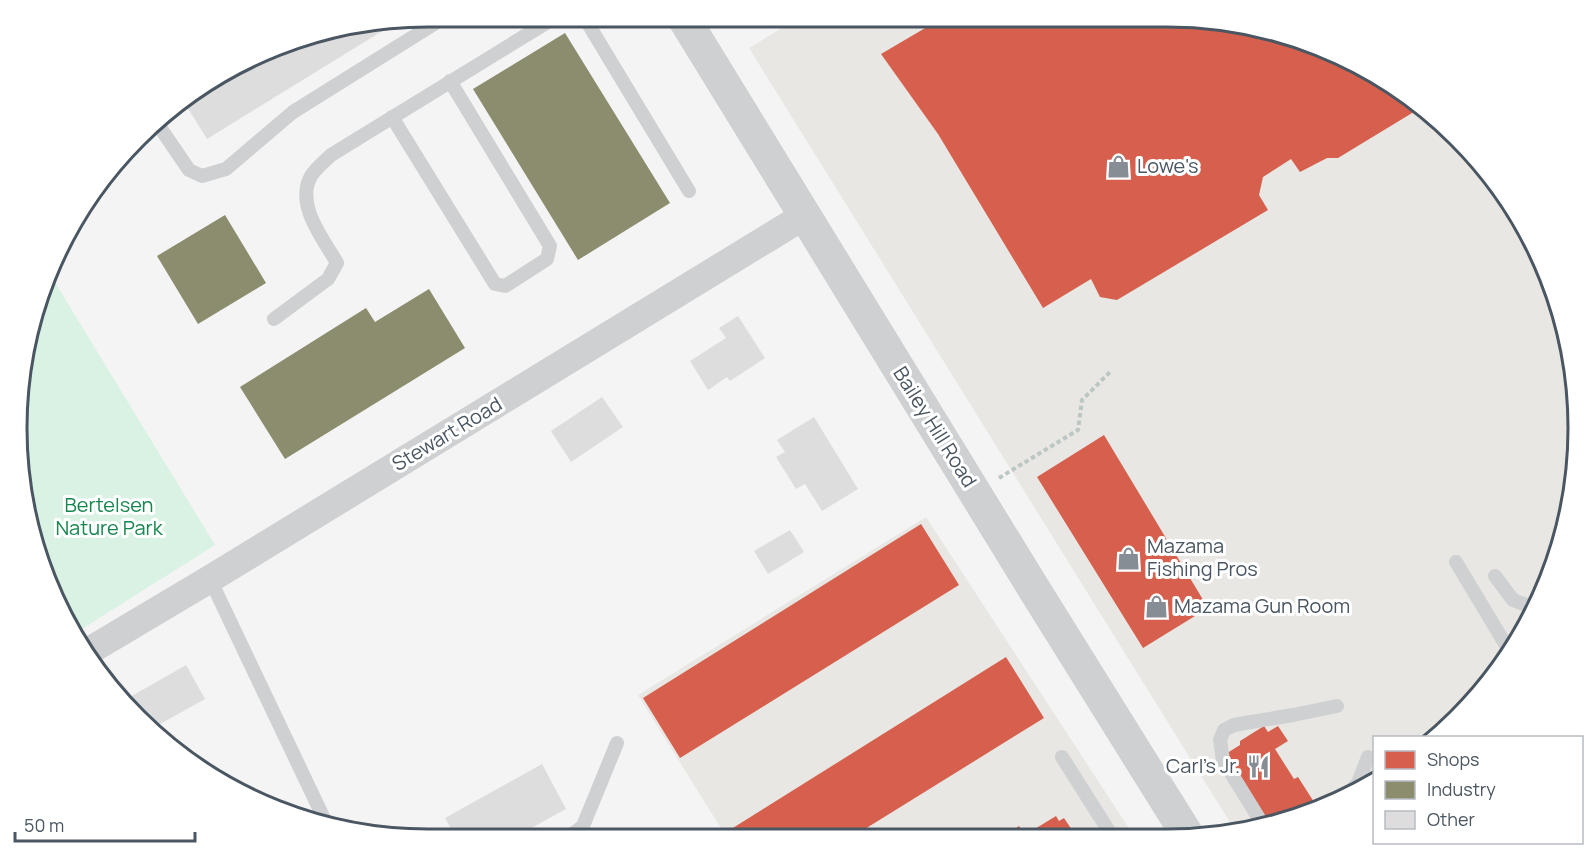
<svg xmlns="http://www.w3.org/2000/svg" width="1595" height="856" font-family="Manrope,sans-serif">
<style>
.commercial{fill:#e8e7e3}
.green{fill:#d9f2e3}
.shops{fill:#d6604d}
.industry{fill:#8c8c6e}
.building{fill:#ddddde}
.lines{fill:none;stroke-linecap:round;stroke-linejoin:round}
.path{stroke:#bcc7c4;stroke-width:4;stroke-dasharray:4.5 3;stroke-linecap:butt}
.service{stroke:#ced0d2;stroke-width:14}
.minor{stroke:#ced0d2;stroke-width:28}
.tertiary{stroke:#ced0d2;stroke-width:33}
.labels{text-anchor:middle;stroke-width:6;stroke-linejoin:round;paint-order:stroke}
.poi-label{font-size:20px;fill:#4a5661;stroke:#fff;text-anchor:start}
.street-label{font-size:20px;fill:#4a5661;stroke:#fff}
.park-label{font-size:20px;fill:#17864f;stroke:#fff}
.rim{fill:none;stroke:#4a5661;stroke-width:3}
</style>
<rect width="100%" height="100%" fill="#f4f4f4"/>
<path class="commercial" d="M800,17H1194L1274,31L1372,71L1438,118L1493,177L1536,246L1564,321L1578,401L1575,481L1557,560L1524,633L1476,700L1433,737L1374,738V781L1324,808L1236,832L749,48Z
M926,517L1134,836L727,838L638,695Z"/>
<path class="green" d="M51,276L215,545L77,632L48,586L17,455L30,322Z"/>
<path class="shops" d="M944,17H1194L1274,31L1372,71L1422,107L1338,158H1327L1300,172L1291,159L1263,177L1259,195L1268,210L1117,300L1100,297L1091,279L1043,308L938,134L881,54Z
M1104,435L1208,608L1143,648L1037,477Z
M921,524L959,585L680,758L643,698Z
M1006,657L1044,718L852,837L732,838L728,831Z
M1264,726L1268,732L1278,726L1288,741L1275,749L1294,779L1298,777L1314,802L1288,818L1273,822L1265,816L1224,755L1240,745V741Z
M1056,816L1059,821L1064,818L1076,836L1003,837L1019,826L1025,835Z"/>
<path class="industry" d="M565,33L670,203L578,260L473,89Z
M225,215L266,283L198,324L157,256Z
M429,289L465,348L285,459L240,387L366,308L375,322Z"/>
<path class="building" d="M397,22L207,139L182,99L295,38Z
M738,316L765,358L730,381L727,377L708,390L690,361L726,338L719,328Z
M602,397L623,427L571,462L551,431Z
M814,417L858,489L822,511L805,484L796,489L776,457L785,452L777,440Z
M790,530L804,552L768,574L754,551Z
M186,665L205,699L153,728L142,719L130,697Z
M542,764L566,809L513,838H456L445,818Z"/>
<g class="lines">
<path class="path" d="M999,478L1078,430L1082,400L1111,371"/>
<path class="service" d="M584,17L689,191
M392,117L495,284L505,286L547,259L550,246L450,81
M157,123L189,170L202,176L226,169L293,112L445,17
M274,319L328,279L337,263C323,238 295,205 311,176C316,168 324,162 331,155L546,23L551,17
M1456,562L1510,652
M1495,576L1513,600L1535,608
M210,579L328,827
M1062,757L1112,836
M1320,810L1351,790L1358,783L1368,757
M1263,825L1223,760L1220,740L1224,730L1234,725L1245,723L1293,715L1337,706
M567,838L583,826L617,743"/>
<path class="minor" d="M89,651L210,579L804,216"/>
<path class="tertiary" d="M683,17L1034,589L1188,836"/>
</g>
<defs>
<symbol id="shop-bare" viewBox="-9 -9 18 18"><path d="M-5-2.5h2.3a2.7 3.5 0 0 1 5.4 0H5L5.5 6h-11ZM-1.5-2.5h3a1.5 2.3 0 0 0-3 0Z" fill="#868d94" stroke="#fff" stroke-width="2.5" paint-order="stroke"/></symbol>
<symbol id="restaurant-bare" viewBox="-9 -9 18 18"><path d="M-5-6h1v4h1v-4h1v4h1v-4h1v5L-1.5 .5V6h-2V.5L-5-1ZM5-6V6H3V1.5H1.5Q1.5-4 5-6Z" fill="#868d94" stroke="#fff" stroke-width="2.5" paint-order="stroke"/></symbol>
</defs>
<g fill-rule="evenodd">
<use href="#shop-bare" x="1102" y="150" width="33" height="33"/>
<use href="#shop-bare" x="1112" y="542" width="33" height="33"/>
<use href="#shop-bare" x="1140" y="590" width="33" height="33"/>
<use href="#restaurant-bare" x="1242" y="750" width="33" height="33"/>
</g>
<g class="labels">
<g class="poi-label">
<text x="1137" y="173">Lowe's</text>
<text x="1147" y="553">Mazama<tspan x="1147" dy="23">Fishing Pros</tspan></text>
<text x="1174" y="613">Mazama Gun Room</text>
<text x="1240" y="773" text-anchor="end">Carl's Jr.</text>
</g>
<g class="street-label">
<text transform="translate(935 427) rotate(58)" y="7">Bailey Hill Road</text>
<text transform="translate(447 434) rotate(-31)" y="7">Stewart Road</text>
</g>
<g class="park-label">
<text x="109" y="512">Bertelsen<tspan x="109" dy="23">Nature Park</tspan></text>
</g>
</g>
<path d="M0 0H1595V856H0ZM428 27H1167A401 401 0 0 1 1568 428V428A401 401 0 0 1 1167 829H428A401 401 0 0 1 27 428V428A401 401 0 0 1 428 27Z" fill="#fff" fill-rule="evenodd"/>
<path class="rim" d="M428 27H1167A401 401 0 0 1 1568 428V428A401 401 0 0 1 1167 829H428A401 401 0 0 1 27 428V428A401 401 0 0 1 428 27Z"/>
<rect x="1373" y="736" width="210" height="108" fill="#ffffff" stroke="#b7bbc0" stroke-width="1.5"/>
<rect x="1385" y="751" width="30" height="18" fill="#d6604d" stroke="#b7bbc0" stroke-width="1.5"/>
<text x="1427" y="766" font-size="18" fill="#4a5661">Shops</text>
<rect x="1385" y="781" width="30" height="18" fill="#8c8c6e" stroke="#b7bbc0" stroke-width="1.5"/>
<text x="1427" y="796" font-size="18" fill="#4a5661">Industry</text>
<rect x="1385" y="811" width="30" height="18" fill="#ddddde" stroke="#b7bbc0" stroke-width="1.5"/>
<text x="1427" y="826" font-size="18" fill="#4a5661">Other</text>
<path d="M15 832v9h180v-9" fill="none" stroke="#4a5661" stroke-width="3"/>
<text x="24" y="832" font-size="18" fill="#4a5661" stroke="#ffffff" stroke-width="4.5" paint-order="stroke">50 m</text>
</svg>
